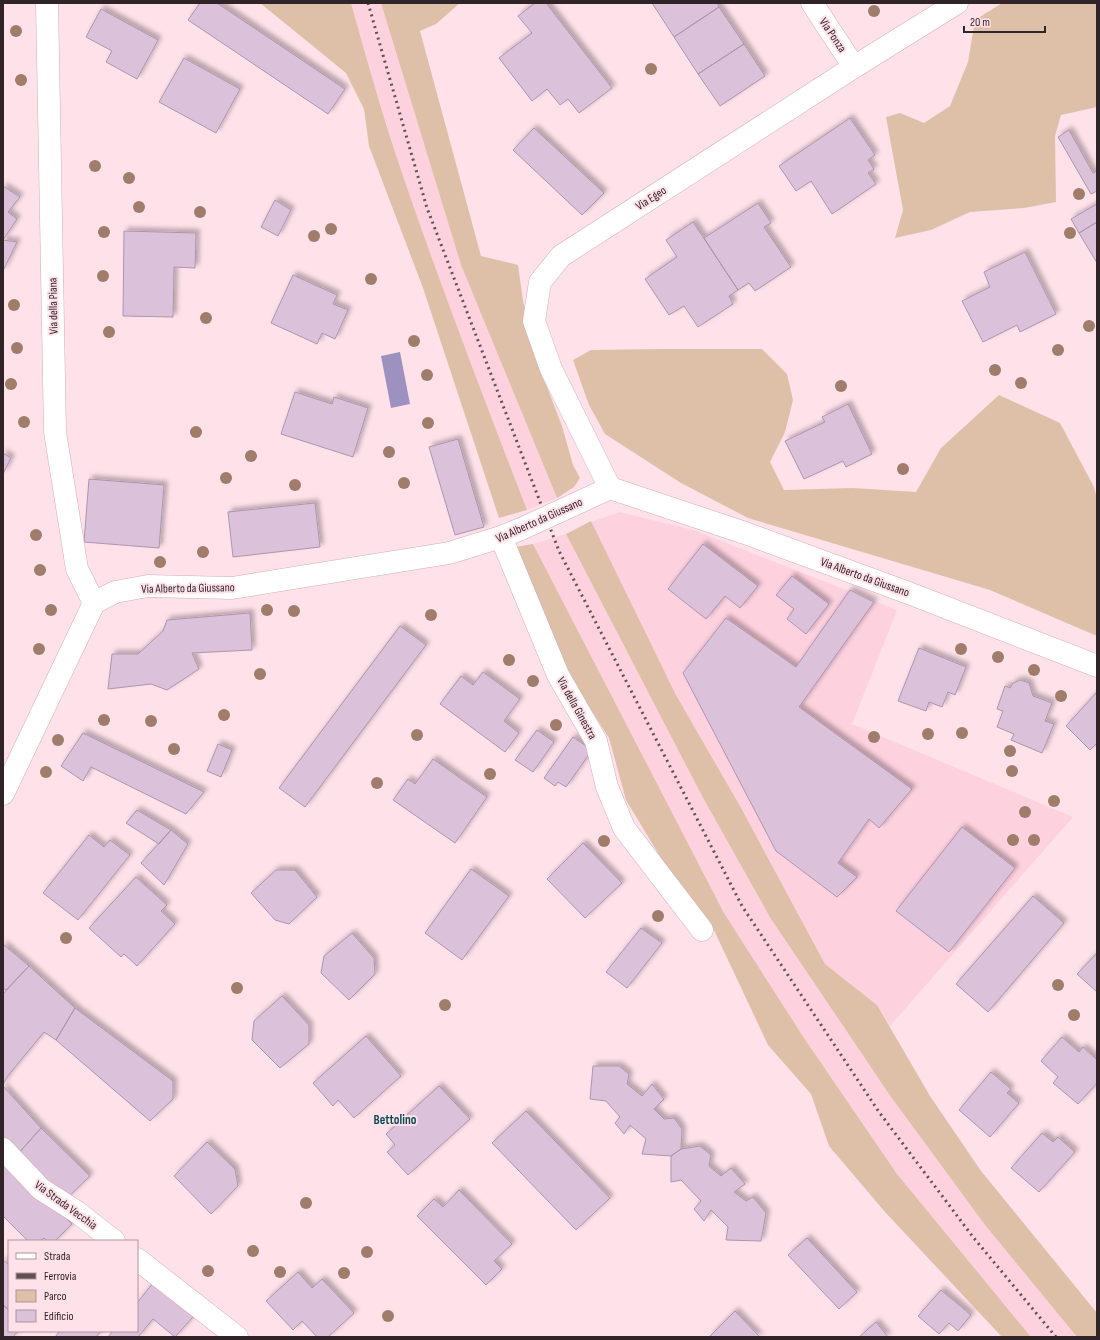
<svg xmlns="http://www.w3.org/2000/svg" width="1100" height="1340" font-family="'Sofia Sans Condensed',sans-serif">
<style>
.built{fill:#fed1df}
.green{fill:#dec0a8}
.water{fill:#9d91bf}
.building{fill:#dbc2da;stroke:#ad95ac;filter:url(#shadow)}
.lines{fill:none;stroke-linecap:round;stroke-linejoin:round}
.street-casing{stroke:#d0adb7;stroke-width:23}
.street{stroke:#fff;stroke-width:22}
.rail{stroke:#604f54;stroke-width:3;stroke-dasharray:2 4;stroke-linecap:butt}
.street-bridge-casing{stroke:#d0adb7;stroke-width:23;stroke-linecap:butt}
.street-bridge{stroke:#fff;stroke-width:22}
.tree{fill:#a07c6a}
.labels{text-anchor:middle;stroke-width:4;stroke-linejoin:round;paint-order:stroke}
.street-label{font-size:12px;fill:#312428;stroke:#ffe1ea}
.neighbourhood-label{font-size:13px;font-weight:bold;fill:#0b4b51;stroke:#ffe1ea}
</style>
<defs>
<filter id="shadow"><feDropShadow dx="3.5" dy="-3.5" stdDeviation="2" flood-color="#0004"/></filter>
</defs>
<rect width="100%" height="100%" fill="#ffe1ea"/>
<path class="built" d="M351,3H381L461,265L557,498L527,510L458,331L402,174L374,84Z
M620,512L693,530L897,610L852,724L1073,817L890,1026L877,1005L825,964L740,806L676,695L591,522Z
M566,534L702,796L771,919L891,1097L985,1225L1077,1337H1031L897,1174L804,1038L724,913L533,544Z"/>
<path class="green" d="M260,3H351C367,60 383,117 402,173C441,287 484,399 527,510L499,518L423,288L369,146L364,109L346,73Z
M381,3H460L436,24L420,31L481,256L518,265L523,301L537,361L562,426L573,465L580,478L574,487L557,498L461,265Z
M1002,3H1097V107L1061,115L1055,136L1056,202L1024,208L970,212L931,230L895,238L903,210L886,117L900,113L924,123L950,106L968,62L975,20Z
M662,349H762L787,374L793,400L785,432L770,462L784,490L853,488L916,492L941,448L999,395L1060,423L1094,487L1097,499V636L990,590L748,518L681,483L605,434L589,405L573,360L591,350Z
M591,521L676,695L740,806L825,964L877,1005L930,1096L981,1171L1097,1313V1337H1077L985,1225L891,1097L771,919L702,796L566,534Z
M533,544L724,913L804,1038L897,1174L1031,1337H1002L885,1212L829,1146L811,1094L768,1045L712,926L664,863L626,800L609,738L567,672L515,547Z"/>
<path class="water" d="M400,352L410,404L391,408L381,356Z"/>
<path class="building" d="M200,3H217L345,89L328,114L188,20Z
M535,3H546L612,88L579,113L568,99L560,105L547,89L532,101L499,58L532,33L518,16Z
M652,3H717L719,7L674,37Z
M719,7L744,44L698,74L674,37Z
M101,9L158,40L137,79L106,62L112,51L86,37Z
M744,44L765,76L720,106L698,74Z
M184,58L240,89L216,133L159,102Z
M850,118L875,155L868,160L874,169L868,173L876,184L832,214L811,181L796,191L779,166Z
M534,128L604,193L582,215L513,150Z
M1069,130L1093,173L1097,171V191L1091,194L1058,137Z
M3,186L20,197L8,212L17,219L3,240L17,242L3,271Z
M275,200L291,210L278,236L261,227Z
M758,203L771,223L764,227L791,267L755,291L749,283L738,290L704,238Z
M1097,204V222L1079,233L1071,219Z
M693,222L738,290L729,296L733,304L698,327L684,306L669,315L645,279L677,257L666,240Z
M1097,222V263L1079,233Z
M124,231L196,233L195,268L174,267L173,317L123,316Z
M1025,252L1056,314L1020,332L1017,325L983,342L962,301L990,287L984,272Z
M293,275L337,295L333,304L348,310L335,339L322,333L317,344L271,323Z
M295,392L332,404L334,397L368,408L353,457L281,434Z
M848,404L872,454L846,467L843,461L804,479L785,441L825,422L822,417Z
M458,439L484,527L455,535L429,447Z
M3,453L11,458L3,474Z
M89,479L164,485L159,548L84,542Z
M315,503L320,547L233,557L228,512Z
M703,544L758,586L740,608L725,596L706,619L668,589Z
M792,576L829,604L806,634L787,619L794,609L776,595Z
M850,590L874,602L799,707L912,789L879,828L869,819L838,863L857,877L837,897L776,851L683,673L726,618L796,667Z
M250,613L252,650L192,653L199,669L167,690L151,684L108,689L112,654H138L163,631L167,620Z
M400,626L426,645L305,807L279,788Z
M919,648L966,667L955,695L948,692L942,707L929,702L926,711L898,701Z
M483,672L520,699L504,721L519,733L505,752L440,704L461,676L473,685Z
M1020,680L1029,683L1033,696L1052,703L1045,721L1054,724L1042,753L1011,740L1014,734L997,727L1003,711L997,709L1005,686L1010,688L1013,683Z
M1097,692V743L1090,750L1066,726Z
M537,730L554,742L533,772L515,760Z
M83,733L204,792L186,814L91,767L83,781L61,766Z
M573,737L592,750L566,787L558,782L555,786L544,778Z
M218,744L232,750L221,777L207,771Z
M433,759L487,797L455,843L393,800L408,779L415,784Z
M137,810L171,830L159,844L126,823Z
M962,827L1015,868L949,952L896,911Z
M171,830L188,844L164,885L141,863Z
M89,835L104,847L110,840L130,855L78,920L43,893Z
M583,843L622,883L585,918L547,879Z
M471,869L509,896L462,960L425,933Z
M276,870H295L317,897L289,924L275,920L251,893Z
M136,877L167,905L161,911L175,924L137,966L124,954L121,957L89,928Z
M1033,896L1064,923L988,1012L956,984Z
M641,928L662,943L627,988L606,972Z
M352,933L374,958L375,974L349,1000L321,973L324,956Z
M3,944L29,966L6,990L3,988Z
M1097,953V992L1077,974Z
M29,966L75,1008L56,1040L44,1032L7,1077L3,1085V994Z
M282,996L309,1025V1044L280,1068L252,1040L254,1021Z
M75,1008L173,1081V1099L150,1121L56,1040Z
M366,1036L401,1076L354,1118L338,1100L333,1106L313,1083Z
M1062,1037L1079,1052L1083,1047L1097,1060V1083L1078,1104L1053,1083L1058,1077L1041,1061Z
M593,1066H619L629,1074L627,1084L642,1096L652,1084L664,1099L654,1109L664,1119L674,1118L682,1129L681,1149L671,1156L642,1154L646,1139L630,1125L624,1134L615,1123L620,1117L606,1101L590,1099Z
M991,1072L1011,1089L1007,1093L1019,1103L990,1137L959,1110Z
M3,1086L41,1128L17,1155L3,1140Z
M439,1086L470,1119L408,1175L387,1152L395,1145L386,1134Z
M526,1111L610,1198L576,1230L492,1143Z
M41,1128L90,1176L61,1204L17,1155Z
M1042,1133L1053,1142L1058,1137L1075,1152L1039,1192L1011,1168Z
M207,1142L235,1169L238,1186L211,1214L174,1176Z
M700,1146L711,1155L709,1166L721,1176L731,1168L745,1184L734,1192L746,1201L753,1197L766,1213L761,1241L726,1240L728,1227L711,1210L704,1221L694,1209L701,1201L681,1180L671,1182V1156L681,1149Z
M3,1156L72,1224L55,1241H47L44,1238L40,1241H28L3,1216Z
M459,1190L512,1244L494,1261L502,1269L486,1285L417,1216L434,1199L443,1207Z
M807,1238L857,1292L839,1309L788,1255Z
M3,1260L9,1265V1310L3,1305Z
M298,1272L312,1288L322,1279L354,1313L328,1337H317L302,1321L293,1330L266,1301Z
M153,1283L193,1317L175,1337L153,1319L138,1337H108L113,1331H137V1303Z
M941,1290L971,1315L958,1331L949,1323L939,1334L918,1316Z
M3,1305L9,1310V1331H18L13,1337H3Z
M735,1311L760,1337H709Z
M876,1322L888,1337H859Z
M60,1331H101L96,1337H55Z"/>
<g class="lines">
<defs>
<path id="street" d="M47,3L55,432L77,569L94,603
M812,3L854,67
M610,488L551,369L534,321L540,282L561,256L854,67L957,3
M571,506L610,488L745,533L906,592L1097,666
M501,537L558,675L596,741L607,787L624,828L702,930
M3,794L94,603L115,592L148,586L232,588L449,553L501,537L521,529
M3,1149L41,1189L77,1212L114,1241
M137,1259L237,1337"/>
</defs>
<use href="#street" class="street-casing"/>
<use href="#street" class="street"/>
<path class="rail" d="M368,3L427,208L559,551L742,906L879,1112L973,1237L1056,1337"/>
<defs>
<path id="street-bridge" d="M521,529L571,506"/>
</defs>
<use href="#street-bridge" class="street-bridge-casing"/>
<use href="#street-bridge" class="street-bridge"/>
</g>
<g class="tree">
<circle cx="874" cy="11" r="6"/>
<circle cx="16" cy="31" r="6"/>
<circle cx="651" cy="69" r="6"/>
<circle cx="21" cy="80" r="6"/>
<circle cx="95" cy="166" r="6"/>
<circle cx="129" cy="178" r="6"/>
<circle cx="1079" cy="194" r="6"/>
<circle cx="139" cy="207" r="6"/>
<circle cx="200" cy="212" r="6"/>
<circle cx="331" cy="229" r="6"/>
<circle cx="104" cy="232" r="6"/>
<circle cx="1070" cy="233" r="6"/>
<circle cx="314" cy="236" r="6"/>
<circle cx="103" cy="276" r="6"/>
<circle cx="371" cy="279" r="6"/>
<circle cx="14" cy="305" r="6"/>
<circle cx="206" cy="318" r="6"/>
<circle cx="1089" cy="326" r="6"/>
<circle cx="109" cy="332" r="6"/>
<circle cx="414" cy="341" r="6"/>
<circle cx="17" cy="348" r="6"/>
<circle cx="1058" cy="350" r="6"/>
<circle cx="995" cy="370" r="6"/>
<circle cx="427" cy="375" r="6"/>
<circle cx="1021" cy="383" r="6"/>
<circle cx="11" cy="384" r="6"/>
<circle cx="841" cy="386" r="6"/>
<circle cx="24" cy="422" r="6"/>
<circle cx="428" cy="423" r="6"/>
<circle cx="196" cy="432" r="6"/>
<circle cx="389" cy="452" r="6"/>
<circle cx="251" cy="456" r="6"/>
<circle cx="903" cy="469" r="6"/>
<circle cx="226" cy="478" r="6"/>
<circle cx="404" cy="483" r="6"/>
<circle cx="295" cy="485" r="6"/>
<circle cx="36" cy="535" r="6"/>
<circle cx="203" cy="552" r="6"/>
<circle cx="160" cy="562" r="6"/>
<circle cx="40" cy="570" r="6"/>
<circle cx="51" cy="610" r="6"/>
<circle cx="267" cy="610" r="6"/>
<circle cx="294" cy="611" r="6"/>
<circle cx="431" cy="615" r="6"/>
<circle cx="39" cy="649" r="6"/>
<circle cx="961" cy="649" r="6"/>
<circle cx="998" cy="657" r="6"/>
<circle cx="509" cy="660" r="6"/>
<circle cx="1034" cy="670" r="6"/>
<circle cx="260" cy="674" r="6"/>
<circle cx="533" cy="681" r="6"/>
<circle cx="1061" cy="696" r="6"/>
<circle cx="224" cy="715" r="6"/>
<circle cx="104" cy="720" r="6"/>
<circle cx="151" cy="721" r="6"/>
<circle cx="556" cy="725" r="6"/>
<circle cx="962" cy="733" r="6"/>
<circle cx="928" cy="734" r="6"/>
<circle cx="417" cy="735" r="6"/>
<circle cx="874" cy="737" r="6"/>
<circle cx="58" cy="740" r="6"/>
<circle cx="174" cy="749" r="6"/>
<circle cx="1010" cy="751" r="6"/>
<circle cx="1012" cy="771" r="6"/>
<circle cx="46" cy="772" r="6"/>
<circle cx="490" cy="774" r="6"/>
<circle cx="377" cy="783" r="6"/>
<circle cx="1054" cy="801" r="6"/>
<circle cx="1025" cy="812" r="6"/>
<circle cx="1013" cy="840" r="6"/>
<circle cx="1034" cy="840" r="6"/>
<circle cx="604" cy="841" r="6"/>
<circle cx="658" cy="916" r="6"/>
<circle cx="66" cy="938" r="6"/>
<circle cx="1058" cy="985" r="6"/>
<circle cx="237" cy="988" r="6"/>
<circle cx="445" cy="1005" r="6"/>
<circle cx="1074" cy="1015" r="6"/>
<circle cx="306" cy="1203" r="6"/>
<circle cx="253" cy="1251" r="6"/>
<circle cx="367" cy="1252" r="6"/>
<circle cx="208" cy="1271" r="6"/>
<circle cx="280" cy="1272" r="6"/>
<circle cx="344" cy="1273" r="6"/>
<circle cx="388" cy="1316" r="6"/>
</g>
<g class="labels">
<g class="street-label">
<text transform="translate(833 35) rotate(56)" y="4">Via Ponza</text>
<text transform="translate(651 198) rotate(-33)" y="4">Via Egeo</text>
<text transform="translate(53 306) rotate(-91)" y="4">Via della Piana</text>
<text transform="translate(539 520) rotate(-24)" y="4">Via Alberto da Giussano</text>
<text transform="translate(865 577) rotate(20)" y="4">Via Alberto da Giussano</text>
<text transform="translate(188 588) rotate(-1)" y="4">Via Alberto da Giussano</text>
<text transform="translate(577 708) rotate(61)" y="4">Via della Ginestra</text>
<text transform="translate(66 1205) rotate(36)" y="4">Via Strada Vecchia</text>
</g>
<g class="neighbourhood-label">
<text x="395" y="1124">Bettolino</text>
</g>
</g>
<rect width="1100" height="1340" fill="none" stroke="#312428" stroke-width="8"/>
<rect x="8" y="1240" width="130" height="92" fill="#ffe1ea" stroke="#ad959c"/>
<rect x="16" y="1253" width="20" height="6" fill="#ffffff" stroke="#ad959c"/>
<text x="44" y="1260" font-size="12" fill="#312428">Strada</text>
<rect x="16" y="1273" width="20" height="6" fill="#604f54" stroke="#ad959c"/>
<text x="44" y="1280" font-size="12" fill="#312428">Ferrovia</text>
<rect x="16" y="1290" width="20" height="12" fill="#dec0a8" stroke="#ad959c"/>
<text x="44" y="1300" font-size="12" fill="#312428">Parco</text>
<rect x="16" y="1310" width="20" height="12" fill="#dbc2da" stroke="#ad959c"/>
<text x="44" y="1320" font-size="12" fill="#312428">Edificio</text>
<path d="M964 26v6h81v-6" fill="none" stroke="#312428" stroke-width="2"/>
<text x="970" y="26" font-size="12" fill="#312428" stroke="#ffe1ea" stroke-width="3" paint-order="stroke">20 m</text>
</svg>
